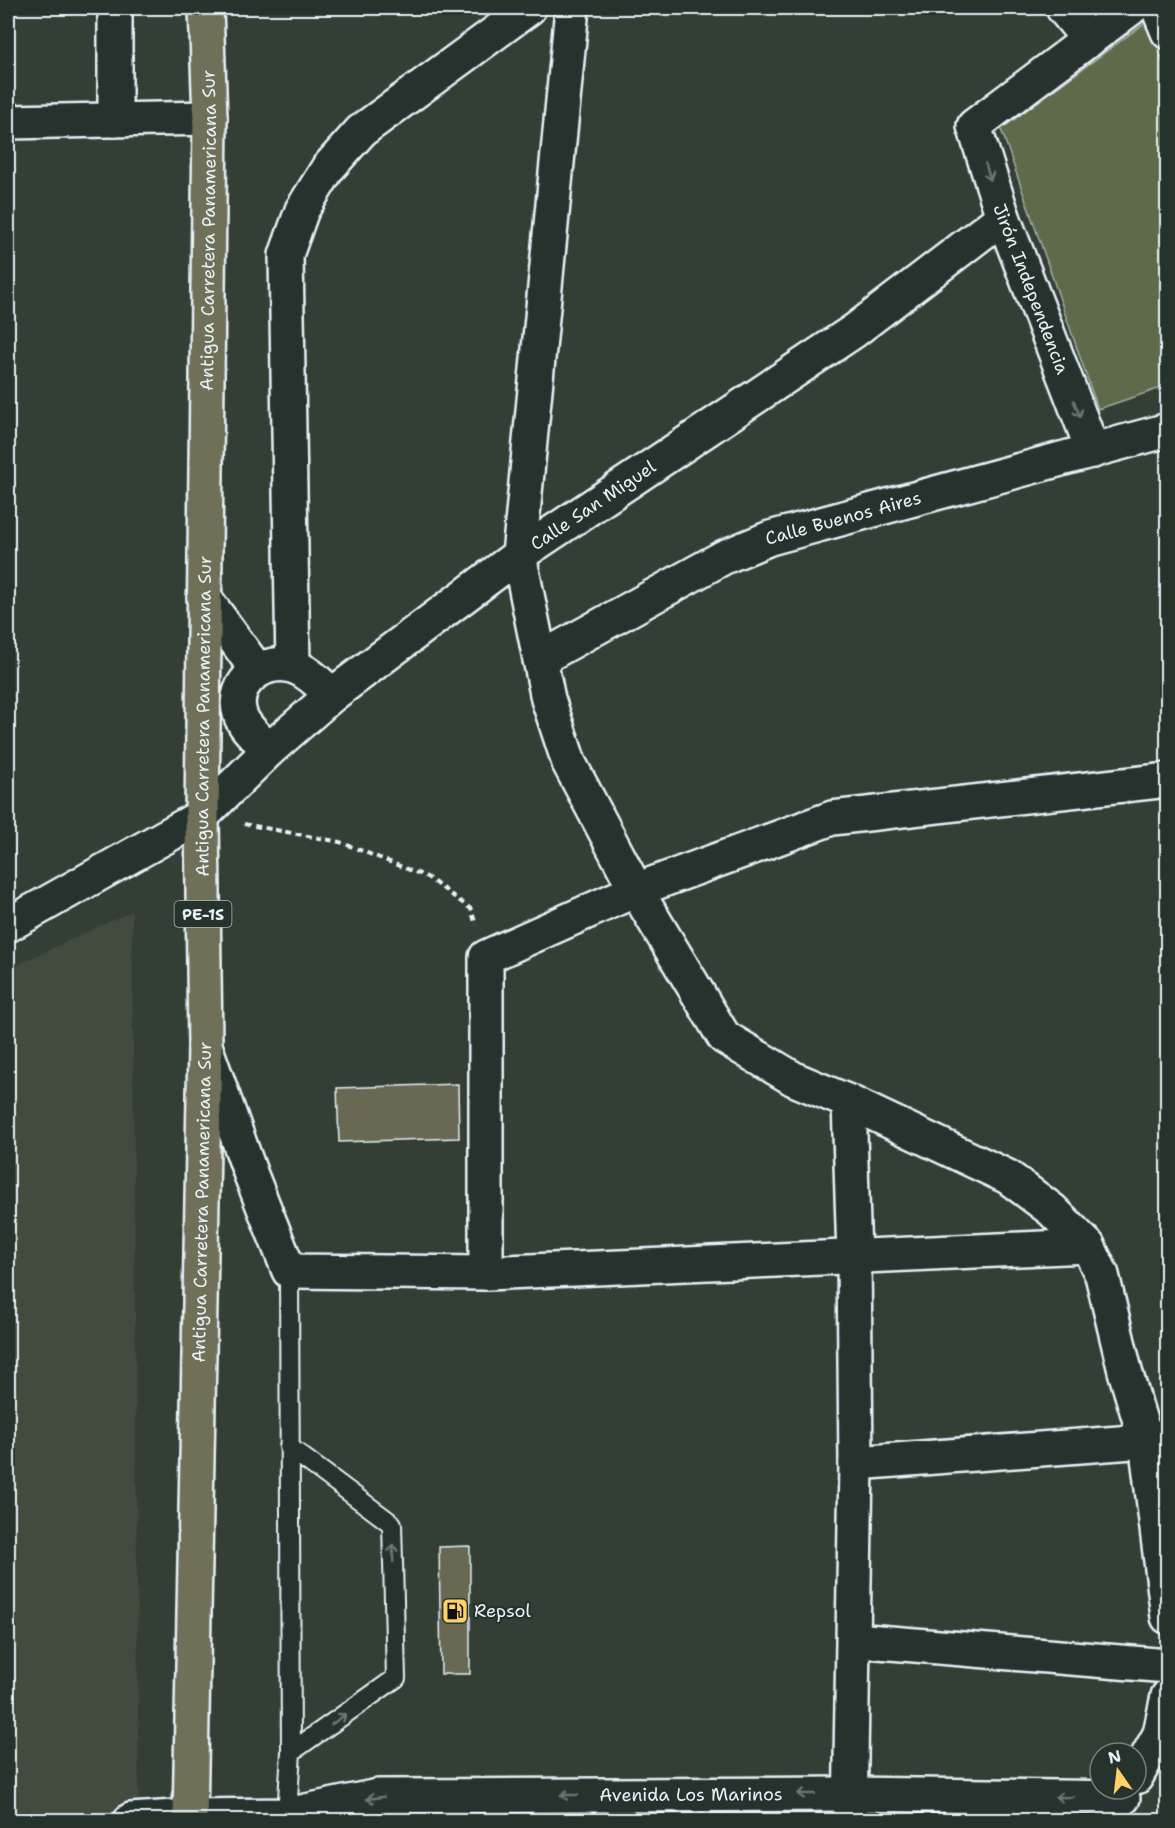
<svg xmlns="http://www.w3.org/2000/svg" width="1175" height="1828" font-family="'Shantell Sans',sans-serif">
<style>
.built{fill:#434b3e}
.green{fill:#5e6a4c;stroke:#a3aea2;stroke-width:1.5}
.building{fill:#686853;stroke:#e8f1f8;stroke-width:1.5}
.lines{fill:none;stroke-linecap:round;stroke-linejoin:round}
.lane-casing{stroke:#e8f1f8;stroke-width:22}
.street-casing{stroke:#e8f1f8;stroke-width:38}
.highway-casing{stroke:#e8f1f8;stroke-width:38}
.path{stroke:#e8f1f8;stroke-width:4;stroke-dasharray:6 4.5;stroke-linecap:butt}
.lane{stroke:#26332d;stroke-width:18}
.street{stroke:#26332d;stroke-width:33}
.highway{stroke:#706f59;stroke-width:33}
.oneway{stroke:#6a7674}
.labels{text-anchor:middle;stroke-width:4.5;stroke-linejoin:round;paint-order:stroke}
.shield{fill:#26332d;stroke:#aeb8bb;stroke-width:1.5}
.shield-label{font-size:16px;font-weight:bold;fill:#e8f1f8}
.street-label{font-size:18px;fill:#e8f1f8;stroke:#26332d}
.poi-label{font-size:18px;fill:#e8f1f8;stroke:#26332d;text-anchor:start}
</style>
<rect width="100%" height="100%" fill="#333e35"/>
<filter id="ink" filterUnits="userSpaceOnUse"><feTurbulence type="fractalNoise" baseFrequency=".0167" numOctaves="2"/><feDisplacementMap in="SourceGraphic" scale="12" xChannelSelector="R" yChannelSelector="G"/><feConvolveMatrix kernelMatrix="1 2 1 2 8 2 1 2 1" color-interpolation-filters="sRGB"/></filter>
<g filter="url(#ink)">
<path class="built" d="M132,911L139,1820H8V969Z"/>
<path class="green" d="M1149,20L1168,77L1167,386L1098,409L1001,129Z"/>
<path class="building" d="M458,1084L459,1138L339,1142L337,1088Z
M470,1546V1674H441L439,1547Z"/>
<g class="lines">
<defs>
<path id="lane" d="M289,1447L392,1524L396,1678L291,1752
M287,1815L291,1752L289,1271"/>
<g id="street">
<path d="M572,8L519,555L548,699L569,763L636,890L724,1037L794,1079L849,1102L1008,1177L1052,1210L1088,1246L1102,1275L1125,1371L1146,1441L1168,1617"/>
<path d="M1063,8L1089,40"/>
<path d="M1158,8L1168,32"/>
<path d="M115,120V8"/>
<path d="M8,122L210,118"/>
<path d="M1093,451L1003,217L974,126L1131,8"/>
<path d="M204,597L257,670"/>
<path id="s1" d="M540,659L724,557L770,538L1168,430"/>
<path d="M293,666L286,255L302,210L328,168L361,131L529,8"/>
<path d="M269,750C259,739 244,728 240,714C230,682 266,656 295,667C309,672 321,685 332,695"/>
<path id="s2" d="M8,925L202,816L269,750L332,695L519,555L854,331L1003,217"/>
<path d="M205,1046L251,1175L289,1271L486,1273L1088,1246"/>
<path d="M849,1102L854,1256L856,1463L850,1820"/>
<path d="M486,1273V957L636,890L832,818L1168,780"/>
<path d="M856,1463L1146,1441L1168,1436"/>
<path d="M854,1640L1168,1666"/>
<path d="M1136,1777L1160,1734L1168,1696"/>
<path id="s3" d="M131,1820L190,1816L287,1815L378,1796L849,1794L1123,1798"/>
</g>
<g id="highway">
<path id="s4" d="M190,1820L205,1045L202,816L210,118L206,8"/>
</g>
</defs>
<use href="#lane" class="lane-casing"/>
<use href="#street" class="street-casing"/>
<use href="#highway" class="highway-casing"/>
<path class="path" d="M244,824L340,842L427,877L471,909L476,925"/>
<use href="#lane" class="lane"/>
<use href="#street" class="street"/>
<use href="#highway" class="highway"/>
</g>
<defs><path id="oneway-shaft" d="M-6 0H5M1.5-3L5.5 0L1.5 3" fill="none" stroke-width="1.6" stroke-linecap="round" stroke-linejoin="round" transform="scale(1.5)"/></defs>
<g class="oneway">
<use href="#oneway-shaft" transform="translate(988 172) rotate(72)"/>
<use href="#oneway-shaft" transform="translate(1077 409) rotate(69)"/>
<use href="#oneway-shaft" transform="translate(393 1553) rotate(-91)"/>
<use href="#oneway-shaft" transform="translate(339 1719) rotate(-35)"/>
<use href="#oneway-shaft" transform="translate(806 1794) rotate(180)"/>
<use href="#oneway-shaft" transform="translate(569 1795) rotate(180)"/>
<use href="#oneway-shaft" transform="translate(1064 1797) rotate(-179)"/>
<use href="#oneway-shaft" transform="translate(375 1798) rotate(172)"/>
</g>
</g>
<defs>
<symbol id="fuel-square" viewBox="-11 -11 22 22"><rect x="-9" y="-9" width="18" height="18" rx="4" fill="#ffd166" stroke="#26332d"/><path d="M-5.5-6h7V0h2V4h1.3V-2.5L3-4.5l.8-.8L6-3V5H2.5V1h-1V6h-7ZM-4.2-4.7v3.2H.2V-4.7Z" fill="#111"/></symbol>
</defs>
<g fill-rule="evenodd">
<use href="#fuel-square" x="440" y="1596" width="30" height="30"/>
</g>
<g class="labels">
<rect class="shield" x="174.5" y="901" width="57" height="26" rx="4.5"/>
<g class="shield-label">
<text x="203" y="920">PE-1S</text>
</g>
<g class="street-label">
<text dy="6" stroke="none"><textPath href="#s4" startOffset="1590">Antigua Carretera Panamericana Sur</textPath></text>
<text transform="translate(1031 289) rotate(69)" y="6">Jirón Independencia</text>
<text dy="6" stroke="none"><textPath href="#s2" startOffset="723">Calle San Miguel</textPath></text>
<text dy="6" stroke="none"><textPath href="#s1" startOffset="336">Calle Buenos Aires</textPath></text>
<text dy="6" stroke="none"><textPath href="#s4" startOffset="1104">Antigua Carretera Panamericana Sur</textPath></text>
<text dy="6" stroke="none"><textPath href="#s4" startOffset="618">Antigua Carretera Panamericana Sur</textPath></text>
<text dy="6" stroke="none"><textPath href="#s3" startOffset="562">Avenida Los Marinos</textPath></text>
</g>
<g class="poi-label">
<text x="474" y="1617">Repsol</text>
</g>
</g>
<rect width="1175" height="1828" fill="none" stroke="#26332d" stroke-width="30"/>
<rect x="15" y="15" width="1145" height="1798" fill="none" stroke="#e8f1f8" stroke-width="2" filter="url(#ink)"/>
<g transform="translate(1118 1771) rotate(346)"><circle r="28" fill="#26332d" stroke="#747f7e" stroke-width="1.5"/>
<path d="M0-4.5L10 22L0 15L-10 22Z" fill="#ffd166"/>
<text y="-9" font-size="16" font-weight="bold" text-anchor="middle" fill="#e8f1f8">N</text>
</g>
</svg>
